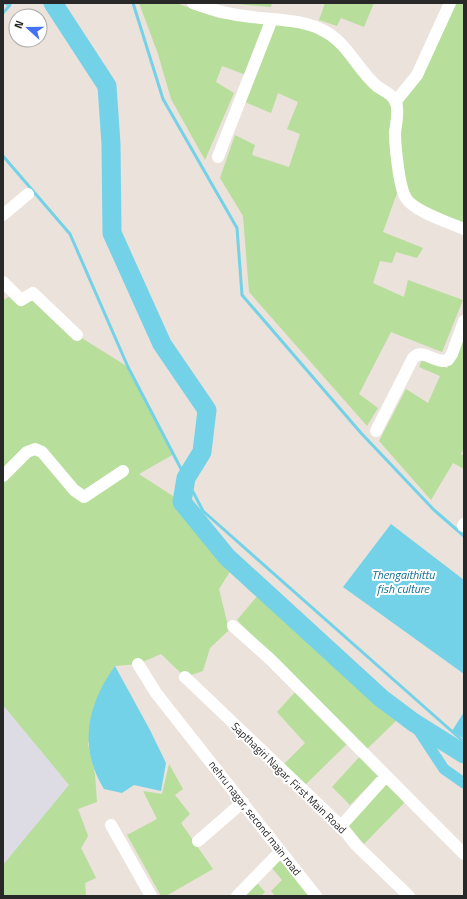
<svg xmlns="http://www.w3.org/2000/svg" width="467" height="899" font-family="'Titillium Web',sans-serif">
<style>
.industrial{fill:#dddbe3}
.green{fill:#b7de9a}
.water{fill:#73d2e7}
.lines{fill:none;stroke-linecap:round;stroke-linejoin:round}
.stream{stroke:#73d2e7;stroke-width:3}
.canal{stroke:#73d2e7;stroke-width:11}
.river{stroke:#73d2e7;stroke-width:19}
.minor{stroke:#fff;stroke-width:12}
.labels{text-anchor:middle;stroke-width:4;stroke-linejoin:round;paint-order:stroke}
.street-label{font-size:11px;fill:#282828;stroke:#fff}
.water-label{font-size:12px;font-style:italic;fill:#157090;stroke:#fff}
</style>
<rect width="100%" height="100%" fill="#eae2db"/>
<path class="industrial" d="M3,705L69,785L88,836L81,848L96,878L85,883L86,896H3Z"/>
<path class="green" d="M139,3H176L218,18L267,23L246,75L222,66L216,82L234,93L205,160L171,99L158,54Z
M226,3H272L271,7Z
M325,3H374L364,27L341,18L337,26L319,20Z
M450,3H464V229L414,206L400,176L397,108Z
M274,24H288L322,34L338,46L392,103L391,136L397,193L383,232L423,248L417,258L396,252L392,263L380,261L373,283L404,297L408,280L463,300L442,352L391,332L359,394L378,408L367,426L249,292L243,216L220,178L235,135L255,145L252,155L289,167L300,134L287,129L298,102L278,93L271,113L245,102Z
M15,294L41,300L77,335L128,367L174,454L139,474L182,502L231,570L219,589L229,630L210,648L203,671L185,677L161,654L138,664L115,666L88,744L95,774L97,802L78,809L88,836L81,848L96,878L85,883L86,896H3V865L69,785L3,705V300Z
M464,332V449L461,454L464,456V469L453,463L431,500L379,441L406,389L428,403L440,376L419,367L423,358L447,368Z
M259,594L399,718L366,750L237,620Z
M297,690L349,742L305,785L284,764L305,743L277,712Z
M361,755L380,774L350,805L332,787Z
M169,764L183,789L175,795L190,814L181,823L213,869L166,896H161L127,835L157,819L143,791L162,794Z
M387,783L406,801L364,844L347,824Z
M280,856L311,896H275L271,891L282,880L271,867Z
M256,882L265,892L261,896H243Z"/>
<path class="water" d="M391,524L464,580V674L343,587Z
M115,666L150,730L166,763L161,791L134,785L122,793L104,789C78,747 87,705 115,666Z
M464,712V739L452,731Z"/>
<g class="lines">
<path class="stream" d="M133,3L163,99L237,228L242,295L361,433L434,510L464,536
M3,13L10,5L5,3
M3,156L70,234L128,367L203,511L464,742"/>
<path class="canal" d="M413,722L444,769L464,783"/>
<path class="river" d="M53,3L107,86L111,144L112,233L162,344L207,410L202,452L186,478L182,502L227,557L381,698L413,722L464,754"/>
<path class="minor" d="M193,3C212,10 232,15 252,17C276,20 304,19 326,32C349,45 358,71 378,87C386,92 397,97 397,108C398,116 396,124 395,132C395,145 399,188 406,198C413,211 450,223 464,229
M396,101L417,75L450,3
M218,157L272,19
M3,215L28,194
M3,282L21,300L33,293L77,335
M376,431L413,358C424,347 435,365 448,360L452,354L464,321
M3,476L27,452L35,449L42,452L74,490L84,497L123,471
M463,526L464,524
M233,626L270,659L464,854
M138,664L156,693L316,896
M185,677L341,826L356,845L409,896
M111,825L151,896
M341,826L386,776
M198,841L243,802
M237,896L281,851"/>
</g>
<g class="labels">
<g class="street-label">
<text transform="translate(289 778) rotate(44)" y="4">Sapthagiri Nagar, First Main Road</text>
<text transform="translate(255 818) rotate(52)" y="4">nehru nagar, second main road</text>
</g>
<g class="water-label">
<text x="403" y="579">Thengaithittu<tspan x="403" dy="14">fish culture</tspan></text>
</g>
</g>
<rect width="467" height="899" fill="none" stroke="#282828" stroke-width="8"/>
<g transform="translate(28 28) rotate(291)"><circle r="19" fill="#ffffff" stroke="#a9a9a9"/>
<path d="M0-3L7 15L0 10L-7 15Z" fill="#4371ef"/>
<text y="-6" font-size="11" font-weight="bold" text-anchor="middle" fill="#282828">N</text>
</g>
</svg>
